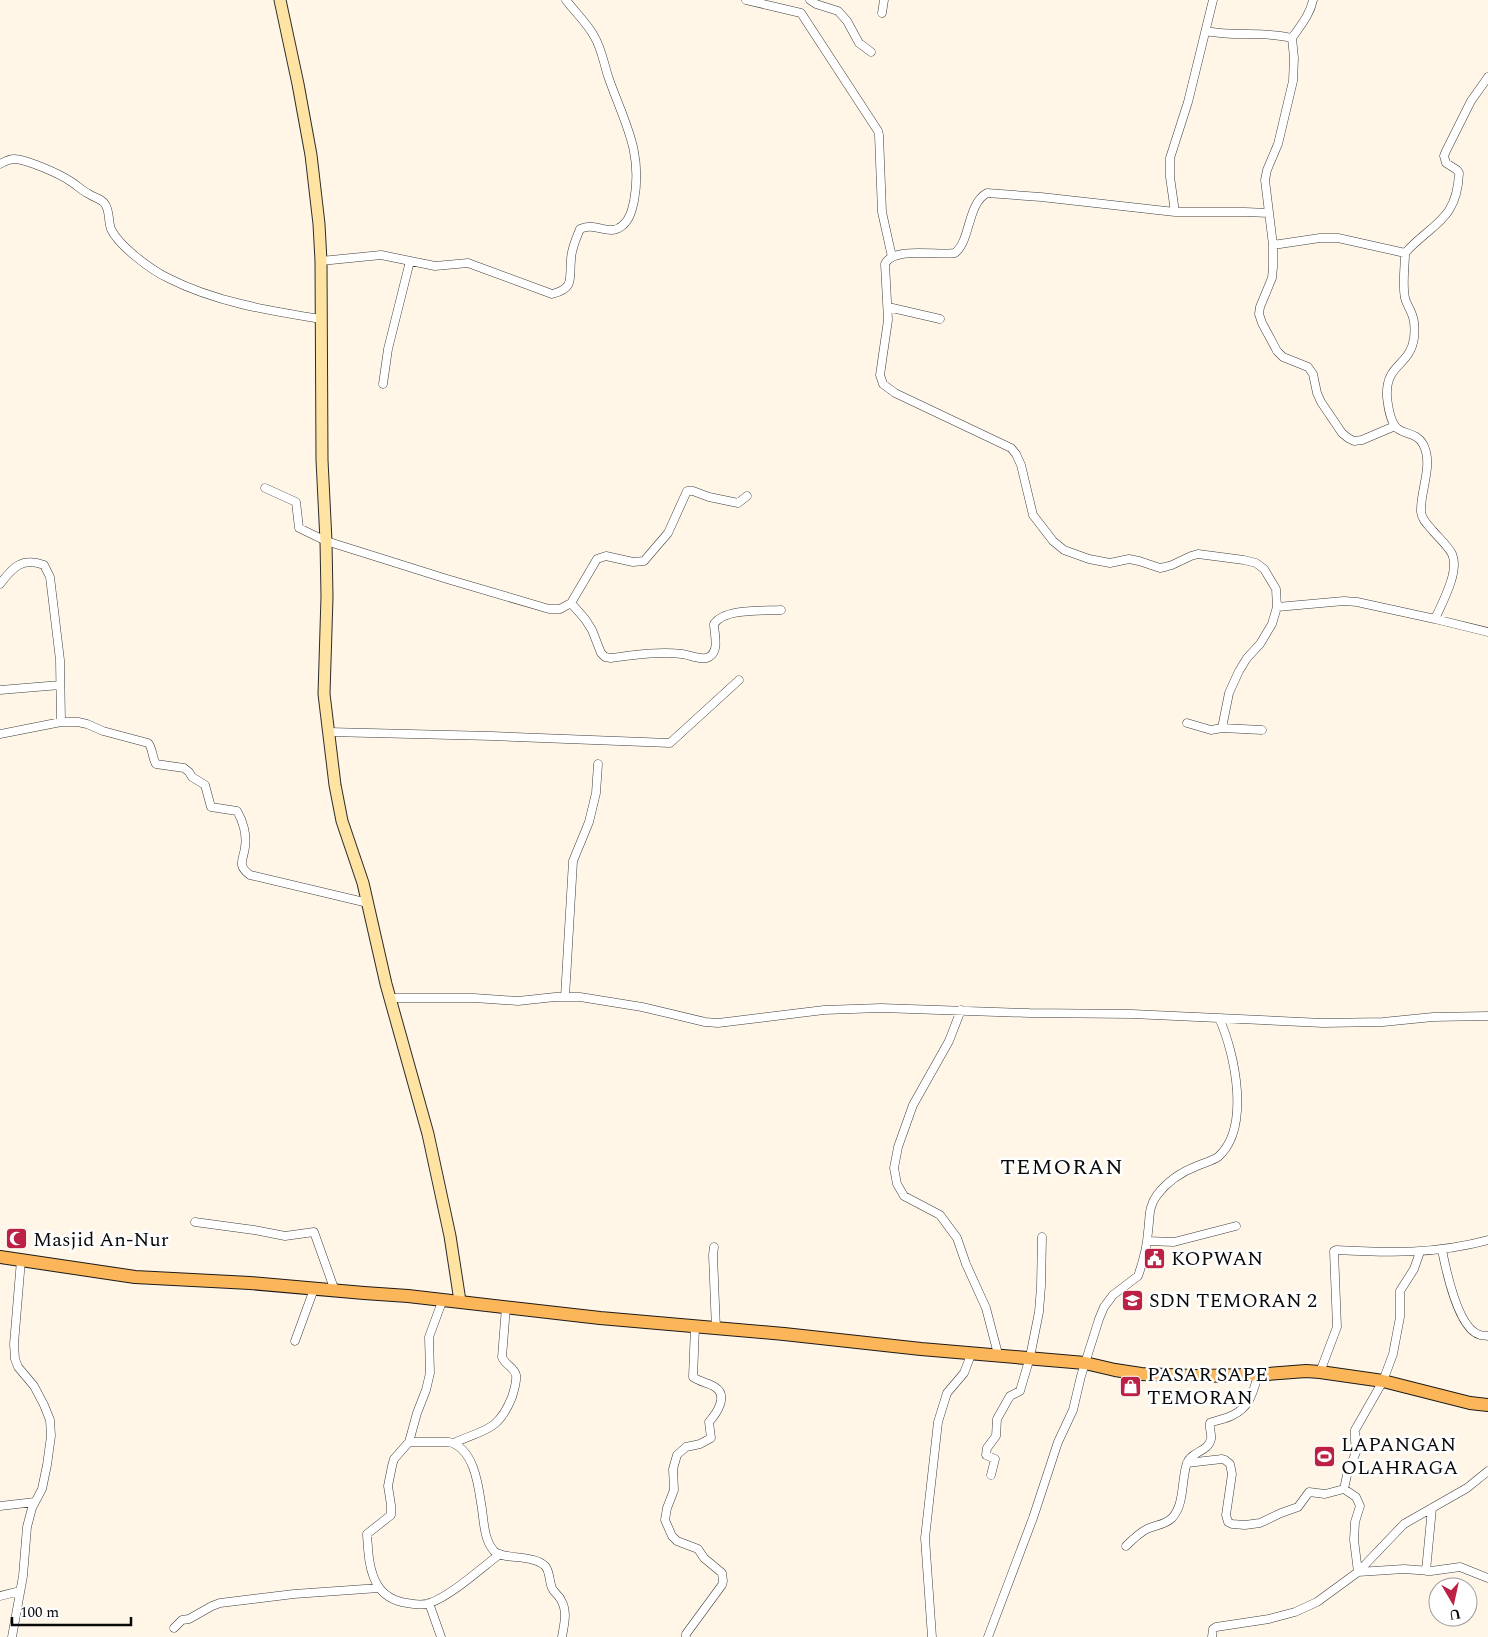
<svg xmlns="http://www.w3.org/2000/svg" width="1488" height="1637" font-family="Spectral,serif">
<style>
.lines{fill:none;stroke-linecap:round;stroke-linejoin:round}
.street-casing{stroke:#3d3d3d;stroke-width:9}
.secondary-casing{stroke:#2c2c2c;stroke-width:13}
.primary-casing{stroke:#1b1b1b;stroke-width:14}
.street{stroke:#fff;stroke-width:8}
.secondary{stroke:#ffe3a2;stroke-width:11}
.primary{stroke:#fcb65a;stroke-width:12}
.labels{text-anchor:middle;stroke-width:5;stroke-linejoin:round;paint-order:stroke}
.poi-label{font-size:20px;fill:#0a0a0a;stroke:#fff;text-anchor:start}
.quarter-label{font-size:22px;letter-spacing:1px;fill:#0a0a0a;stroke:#fff}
</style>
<rect width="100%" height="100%" fill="#fff6e7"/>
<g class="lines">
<defs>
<path id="street" d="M746,0L801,13L878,131L879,135L882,212L892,257
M810,0L816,4L838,11L847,21L859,43L871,52
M882,13L884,0
M1206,31C1234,37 1264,31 1292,38L1294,58L1293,81L1278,144L1267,170L1265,180L1273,245V267L1272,278L1260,307L1259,314L1262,323L1269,336L1277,351L1283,357L1308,367L1313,374L1317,393L1321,402L1342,433L1348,438L1354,441L1362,440L1395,426
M1292,38C1300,26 1310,15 1313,0
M0,164C4,162 9,159 14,159C26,159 60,174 70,181C77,185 82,191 89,194C94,198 101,198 105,204C110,211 108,221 111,229C119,246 151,270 168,278C215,302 270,311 321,319
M1175,212L1170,177V158L1188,102L1213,0
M1273,245L1320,238H1338L1405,253C1432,223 1457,221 1459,173L1457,170L1446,163L1444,156L1446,151L1471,101L1488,77
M1405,253C1405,267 1402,284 1405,298C1406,303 1409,307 1411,312C1415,320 1415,329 1414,338C1410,367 1385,363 1387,397C1388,406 1390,423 1398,429C1407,435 1417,433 1423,444C1434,465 1420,490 1421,512C1422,520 1428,525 1433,531C1439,538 1448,546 1452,554C1460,571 1442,603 1435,619
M321,261L381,255L435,266L468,263L552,294C575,288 569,279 571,260C571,249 576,239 580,229C596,221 609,238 623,225C630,219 632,210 634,201C643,152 625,124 609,79C604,65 602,49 594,36C587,23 575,12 566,0
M888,307L940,319
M383,384L388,349L410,261
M265,488L296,502L299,528L326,541L447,579L549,609H560L571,603L597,559L606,556L633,562L644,561L668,533L687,491H693L709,497L738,503L747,496
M0,584C13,567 22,557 44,565L50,577L60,660L61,722
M571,603L585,619L592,630L601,653L605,657L611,658C634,655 659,651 682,654C690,655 702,661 709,657C720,651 714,633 714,624C724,608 763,611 781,610
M1277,607L1344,601L1357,602L1435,619L1488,632
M0,690L60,685
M1187,723L1211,730L1222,728L1229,693L1239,671L1247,658L1260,644L1272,624L1277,607L1276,589L1264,569L1256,563L1244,560L1198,554L1191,556L1172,565L1165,567L1160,568L1139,561L1129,559L1110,563L1089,559L1064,550L1053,541L1033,515L1021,465L1016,454L1011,448L895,393L883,384L880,375L888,320L885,264C893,246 938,256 955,253C971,240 967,204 987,193L1041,197L1175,212H1245L1269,213
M1222,728L1262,730
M329,732L492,736L670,743L739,680
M0,734L61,722H78L87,724L103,731L148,743C153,748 152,758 156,764L184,768L189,772L192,777L205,785L211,807L237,811C243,821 247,835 245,847C244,859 236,865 250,875L368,903
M565,997L573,861L589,822L596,793L598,764
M390,998H474L518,1001L555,997H580L642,1007L705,1022L718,1023L824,1010L881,1008L1029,1013L1132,1014L1323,1023L1383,1022L1433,1017L1488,1016
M961,1010L949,1041L913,1105L898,1147L894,1168L897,1184L904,1196L940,1215L957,1238L966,1264L986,1308L998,1354
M195,1222L254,1230L285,1236L314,1232L335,1291
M1147,1241L1174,1242L1236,1226
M714,1247L713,1255L716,1329
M1442,1250C1446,1270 1458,1329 1480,1335C1483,1336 1485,1335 1488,1336
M1420,1252L1414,1269L1400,1291V1317L1393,1354L1383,1381L1355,1430V1440L1356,1452L1347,1475L1344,1489L1356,1497L1360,1506L1355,1522L1354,1540L1358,1572L1404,1569L1431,1571L1460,1567L1488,1578
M443,1299L429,1337L430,1373L426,1390L417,1413L409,1442L394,1459L392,1466L388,1486L391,1505V1515L367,1534C367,1539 368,1544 368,1549C370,1575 377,1599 407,1603C414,1604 422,1606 430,1603C452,1595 480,1569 500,1554
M295,1341L314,1289
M1320,1372L1337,1327L1334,1251L1336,1250C1389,1253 1436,1254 1488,1240
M409,1442H449C473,1448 478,1482 481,1503C484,1518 483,1539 494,1551C503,1560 533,1554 545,1566C550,1571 549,1581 552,1588C554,1593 559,1595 561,1600C568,1612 564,1624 562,1637
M454,1443C484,1429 498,1432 512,1397C514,1390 517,1382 516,1375C514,1367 505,1365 502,1357L506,1307
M1187,1463L1222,1459L1225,1460L1230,1464L1232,1474L1226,1515L1228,1522L1232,1524L1245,1525L1260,1523L1281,1513L1298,1507L1309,1492L1325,1494L1344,1489
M991,1475L995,1459L986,1455L987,1448L996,1436L997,1419L1010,1396L1020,1391L1030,1357L1039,1312L1041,1286L1042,1237
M0,1506L35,1502
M1126,1546C1132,1540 1139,1533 1147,1529C1155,1525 1165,1525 1172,1518C1185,1504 1181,1480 1187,1463C1192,1451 1208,1452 1211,1439C1212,1434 1209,1429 1210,1423C1217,1420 1226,1419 1233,1415C1250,1407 1253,1392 1258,1375
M1426,1571L1432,1508
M0,1596L20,1591
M429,1603L441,1637
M174,1628L182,1620L189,1619L212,1606L220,1603L294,1594L379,1588
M12,1637L23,1576L27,1527L32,1508L42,1489L47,1465L51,1436L50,1420L44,1405L34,1386L18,1367L15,1359L14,1344L21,1260
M686,1637V1634L722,1585L723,1581L722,1573L704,1558L698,1549L677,1541L672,1536L665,1520L667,1508L674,1490L673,1469L677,1455L686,1447L700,1444L711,1438L709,1422C716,1414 729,1396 715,1387C709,1383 700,1382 693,1377L695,1327
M932,1637L925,1538L938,1422L947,1393L964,1373L972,1352
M988,1637L1033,1518L1058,1442L1073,1410L1081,1376L1099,1319L1104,1307L1113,1295L1138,1276C1143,1262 1147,1246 1148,1232C1150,1218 1148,1207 1157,1195C1167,1182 1181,1172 1197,1166C1203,1163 1212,1161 1218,1157C1251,1128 1235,1053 1219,1018
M1212,1637L1213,1629L1216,1627L1269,1619L1295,1612L1317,1602L1358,1572L1404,1524L1467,1488L1488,1471"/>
<path id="secondary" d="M280,0L298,84L311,155L319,224L321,261L322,460L326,541L327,597L324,694L335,785L342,821L363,883L386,984L428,1134L450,1236L460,1301"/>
<path id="primary" d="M0,1257L135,1277L250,1283L364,1293L408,1296L600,1318L784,1334L921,1349L1085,1363L1115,1370L1141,1374L1194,1376L1255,1375L1306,1371L1320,1372L1383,1381L1470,1403L1488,1405"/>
</defs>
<use href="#street" class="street-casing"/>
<use href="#secondary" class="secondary-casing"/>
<use href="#primary" class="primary-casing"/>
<use href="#street" class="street"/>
<use href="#secondary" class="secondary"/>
<use href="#primary" class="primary"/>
</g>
<defs>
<symbol id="mosque-square" viewBox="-11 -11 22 22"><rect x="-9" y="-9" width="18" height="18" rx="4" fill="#bc2045" stroke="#fff"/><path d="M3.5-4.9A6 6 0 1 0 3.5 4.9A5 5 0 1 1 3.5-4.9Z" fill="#fff"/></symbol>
<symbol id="civic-square" viewBox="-11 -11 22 22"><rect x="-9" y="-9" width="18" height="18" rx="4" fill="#bc2045" stroke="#fff"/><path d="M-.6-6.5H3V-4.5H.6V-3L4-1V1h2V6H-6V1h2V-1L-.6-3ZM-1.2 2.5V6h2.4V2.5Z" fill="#fff"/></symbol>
<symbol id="school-square" viewBox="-11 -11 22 22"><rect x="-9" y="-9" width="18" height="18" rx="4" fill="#bc2045" stroke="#fff"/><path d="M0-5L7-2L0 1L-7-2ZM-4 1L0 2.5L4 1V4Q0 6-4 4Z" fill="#fff"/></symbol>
<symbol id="shop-square" viewBox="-11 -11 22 22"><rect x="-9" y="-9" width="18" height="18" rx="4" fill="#bc2045" stroke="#fff"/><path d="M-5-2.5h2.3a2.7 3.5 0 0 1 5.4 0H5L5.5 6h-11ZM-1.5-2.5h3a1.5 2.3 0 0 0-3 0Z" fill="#fff"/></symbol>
<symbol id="stadium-square" viewBox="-11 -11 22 22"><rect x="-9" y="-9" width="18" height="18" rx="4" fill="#bc2045" stroke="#fff"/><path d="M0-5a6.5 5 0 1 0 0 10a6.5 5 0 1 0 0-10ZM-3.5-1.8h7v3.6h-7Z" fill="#fff"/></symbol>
</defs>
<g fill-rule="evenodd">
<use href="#mosque-square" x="4" y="1226" width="25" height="25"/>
<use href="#civic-square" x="1142" y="1246" width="25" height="25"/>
<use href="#school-square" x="1120" y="1288" width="25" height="25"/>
<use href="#shop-square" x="1118" y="1374" width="25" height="25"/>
<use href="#stadium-square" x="1312" y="1444" width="25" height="25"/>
</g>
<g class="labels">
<g class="poi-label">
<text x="33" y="1246">Masjid An-Nur</text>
<text x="1171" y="1265">KOPWAN</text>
<text x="1149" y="1307">SDN TEMORAN 2</text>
<text x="1147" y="1381">PASAR SAPE<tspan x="1147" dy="23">TEMORAN</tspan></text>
<text x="1341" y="1451">LAPANGAN<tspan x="1341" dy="23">OLAHRAGA</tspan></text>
</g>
<g class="quarter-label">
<text x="1062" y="1174">TEMORAN</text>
</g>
</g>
<g transform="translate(1453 1602) rotate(171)"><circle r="24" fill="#ffffff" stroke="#9d9d9d"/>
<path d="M0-4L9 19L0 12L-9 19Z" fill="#bc2045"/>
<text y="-8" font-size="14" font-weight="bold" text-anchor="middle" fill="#0a0a0a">U</text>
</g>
<path d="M12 1617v8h119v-8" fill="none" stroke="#0a0a0a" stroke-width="2.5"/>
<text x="20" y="1617" font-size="15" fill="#0a0a0a" stroke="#ffffff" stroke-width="4" paint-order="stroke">100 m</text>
</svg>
